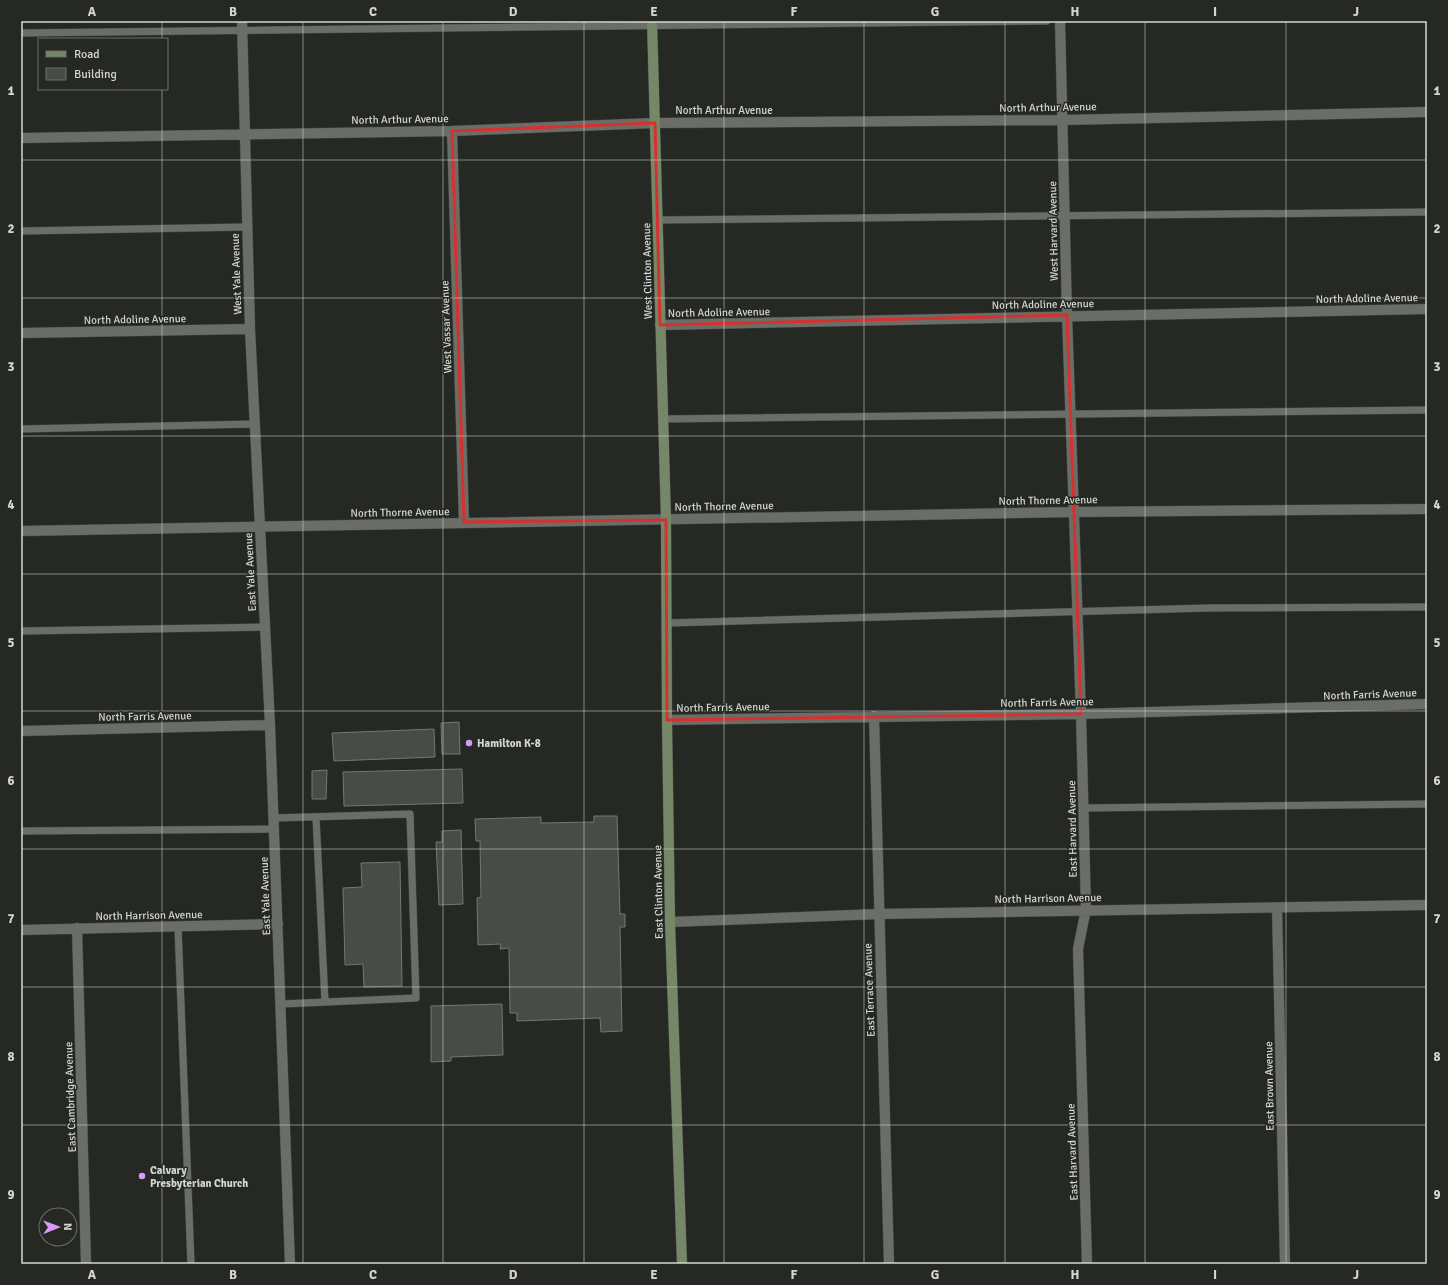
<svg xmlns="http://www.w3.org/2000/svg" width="1448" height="1285" font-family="Signika,sans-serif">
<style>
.building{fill:#484c46;stroke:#747871}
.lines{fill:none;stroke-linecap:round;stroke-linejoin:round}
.service-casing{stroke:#424540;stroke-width:8}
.minor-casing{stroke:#424540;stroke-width:11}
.secondary-casing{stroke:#424540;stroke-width:11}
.service{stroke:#6a6e67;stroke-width:7}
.minor{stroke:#6a6e67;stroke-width:10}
.secondary{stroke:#748766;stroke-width:10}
.marked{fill:none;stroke:#d63131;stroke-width:3;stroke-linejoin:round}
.grid{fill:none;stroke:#d4d6d3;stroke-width:1;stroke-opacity:0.55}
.poi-dot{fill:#d89af8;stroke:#262923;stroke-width:1.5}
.labels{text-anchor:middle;stroke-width:3;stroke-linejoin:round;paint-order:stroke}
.street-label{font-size:11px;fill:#d4d6d3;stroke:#262923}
.poi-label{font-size:11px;font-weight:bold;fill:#d4d6d3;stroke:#262923;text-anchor:start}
.neatline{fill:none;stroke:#d4d6d3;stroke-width:1.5}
.grid-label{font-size:13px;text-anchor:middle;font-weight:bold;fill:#d4d6d3}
</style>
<rect width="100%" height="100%" fill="#262923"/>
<path class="building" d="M459,722L460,754H442L441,723Z
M434,729L435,757L334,761L332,733Z
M462,769L463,803L344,806L343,772Z
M327,770L326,799H312V771Z
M594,816H617L620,914H625V927H620L622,1031L601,1032L600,1018L517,1021V1013H510L509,948L500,949L501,944L478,945L477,898L481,897L480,841H476L475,819L541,817V823L594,822Z
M461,830L463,904L439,905L436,842H442V831Z
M400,862L402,986L364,987L363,964L345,965L343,888L362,887L361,863Z
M502,1004L503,1055L451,1057V1061L431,1062V1006Z"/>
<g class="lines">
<defs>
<path id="service" d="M21,33L1047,21
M657,220L1427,212
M21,231L247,227
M663,419L1427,410
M21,429L255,424
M667,623L1209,608L1427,607
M21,631L265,627
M1084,808L1427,804
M316,817L325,1002
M274,818L410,814L416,998L282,1004
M21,831L274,829
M178,927L191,1264"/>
<path id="minor" d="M242,21L250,329L270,725L290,1264
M1060,21L1067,315L1081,714L1086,909L1078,949L1087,1264
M452,131L464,522
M21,138L452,131L655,123L1063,120L1427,112
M660,325L1427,309
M21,333L250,329
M21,531L1074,512L1427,509
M874,716L889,1264
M667,720L1081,714L1427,704
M21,731L270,725
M1277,908L1285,1264
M670,922L879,914L1427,905
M77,928L86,1264
M21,930L278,924"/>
<path id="secondary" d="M652,21L666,520L667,720L670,922L682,1264"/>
</defs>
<use href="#service" class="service-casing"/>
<use href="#minor" class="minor-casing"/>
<use href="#secondary" class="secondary-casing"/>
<use href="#service" class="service"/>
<use href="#minor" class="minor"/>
<use href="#secondary" class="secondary"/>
</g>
<path class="marked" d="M655,123L660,325L1067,315L1081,714L667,720L666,520L464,522L452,131Z"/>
<path class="grid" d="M162,21V39M303,21V1264M443,21V1264M584,21V1264M724,21V1264M864,21V1264M1005,21V1264M1145,21V1264M1286,21V1264M162,89V1264M21,160H1427M21,298H1427M21,436H1427M21,574H1427M21,711H1427M21,849H1427M21,987H1427M21,1125H1427"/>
<g class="poi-dot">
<circle cx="469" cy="743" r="4"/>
<circle cx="142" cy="1176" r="4"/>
</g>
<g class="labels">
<g class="street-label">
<text transform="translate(1048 107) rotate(-1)" y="4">North Arthur Avenue</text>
<text x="724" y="114">North Arthur Avenue</text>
<text transform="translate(400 119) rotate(-1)" y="4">North Arthur Avenue</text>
<text transform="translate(1053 231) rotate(-91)" y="4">West Harvard Avenue</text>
<text transform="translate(647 271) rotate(-91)" y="4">West Clinton Avenue</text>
<text transform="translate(236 274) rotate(-92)" y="4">West Yale Avenue</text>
<text transform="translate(1367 298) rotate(-1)" y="4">North Adoline Avenue</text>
<text transform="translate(1043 304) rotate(-1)" y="4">North Adoline Avenue</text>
<text transform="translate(719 312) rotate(-1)" y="4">North Adoline Avenue</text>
<text transform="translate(135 319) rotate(-1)" y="4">North Adoline Avenue</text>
<text transform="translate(446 327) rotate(-92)" y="4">West Vassar Avenue</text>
<text transform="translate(1048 500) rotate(-1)" y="4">North Thorne Avenue</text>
<text transform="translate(724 506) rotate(-1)" y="4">North Thorne Avenue</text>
<text transform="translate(400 512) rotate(-1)" y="4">North Thorne Avenue</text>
<text transform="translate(250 572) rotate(-93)" y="4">East Yale Avenue</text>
<text transform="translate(1370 694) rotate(-2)" y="4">North Farris Avenue</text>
<text transform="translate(1047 702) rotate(-1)" y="4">North Farris Avenue</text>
<text transform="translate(723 707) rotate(-1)" y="4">North Farris Avenue</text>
<text transform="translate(145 716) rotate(-1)" y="4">North Farris Avenue</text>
<text transform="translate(1072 829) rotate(-91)" y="4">East Harvard Avenue</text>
<text transform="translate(658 892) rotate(-91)" y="4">East Clinton Avenue</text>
<text transform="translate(265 896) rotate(-92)" y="4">East Yale Avenue</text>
<text transform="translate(1048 898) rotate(-1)" y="4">North Harrison Avenue</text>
<text transform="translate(149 915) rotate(-1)" y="4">North Harrison Avenue</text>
<text transform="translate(869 990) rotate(-92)" y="4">East Terrace Avenue</text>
<text transform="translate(1269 1086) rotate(-91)" y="4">East Brown Avenue</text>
<text transform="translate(70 1097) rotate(-92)" y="4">East Cambridge Avenue</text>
<text transform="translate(1072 1152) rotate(-92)" y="4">East Harvard Avenue</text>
</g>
<g class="poi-label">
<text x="477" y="747">Hamilton K-8</text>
<text x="150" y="1174">Calvary<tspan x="150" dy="13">Presbyterian Church</tspan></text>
</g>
</g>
<rect width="1448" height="1285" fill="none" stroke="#262923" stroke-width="44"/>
<rect x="38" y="38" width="130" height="52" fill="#262923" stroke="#6c6e69"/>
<rect x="46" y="51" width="20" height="6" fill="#748766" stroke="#6c6e69"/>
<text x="74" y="58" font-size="12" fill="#d4d6d3">Road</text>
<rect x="46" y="68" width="20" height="12" fill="#484c46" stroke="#6c6e69"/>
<text x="74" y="78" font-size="12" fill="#d4d6d3">Building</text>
<g transform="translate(58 1227) rotate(89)"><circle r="19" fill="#262923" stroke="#6c6e69"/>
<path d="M0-3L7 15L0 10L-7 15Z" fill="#d89af8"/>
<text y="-6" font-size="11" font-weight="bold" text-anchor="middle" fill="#d4d6d3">N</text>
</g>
<rect x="22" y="22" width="1404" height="1241" class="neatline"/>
<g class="grid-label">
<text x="92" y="16">A</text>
<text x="233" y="16">B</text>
<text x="373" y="16">C</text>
<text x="513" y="16">D</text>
<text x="654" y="16">E</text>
<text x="794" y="16">F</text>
<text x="935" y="16">G</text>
<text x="1075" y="16">H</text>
<text x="1215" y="16">I</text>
<text x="1356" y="16">J</text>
<text x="11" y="95">1</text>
<text x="1437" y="95">1</text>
<text x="11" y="233">2</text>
<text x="1437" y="233">2</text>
<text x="11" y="371">3</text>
<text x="1437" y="371">3</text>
<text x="11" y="509">4</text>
<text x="1437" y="509">4</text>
<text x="11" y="647">5</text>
<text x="1437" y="647">5</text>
<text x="11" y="785">6</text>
<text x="1437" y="785">6</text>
<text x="11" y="923">7</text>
<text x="1437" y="923">7</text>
<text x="11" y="1061">8</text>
<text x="1437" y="1061">8</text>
<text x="11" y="1199">9</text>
<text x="1437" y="1199">9</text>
<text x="92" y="1279">A</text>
<text x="233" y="1279">B</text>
<text x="373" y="1279">C</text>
<text x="513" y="1279">D</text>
<text x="654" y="1279">E</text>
<text x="794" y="1279">F</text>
<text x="935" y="1279">G</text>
<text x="1075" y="1279">H</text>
<text x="1215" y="1279">I</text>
<text x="1356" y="1279">J</text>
</g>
</svg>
